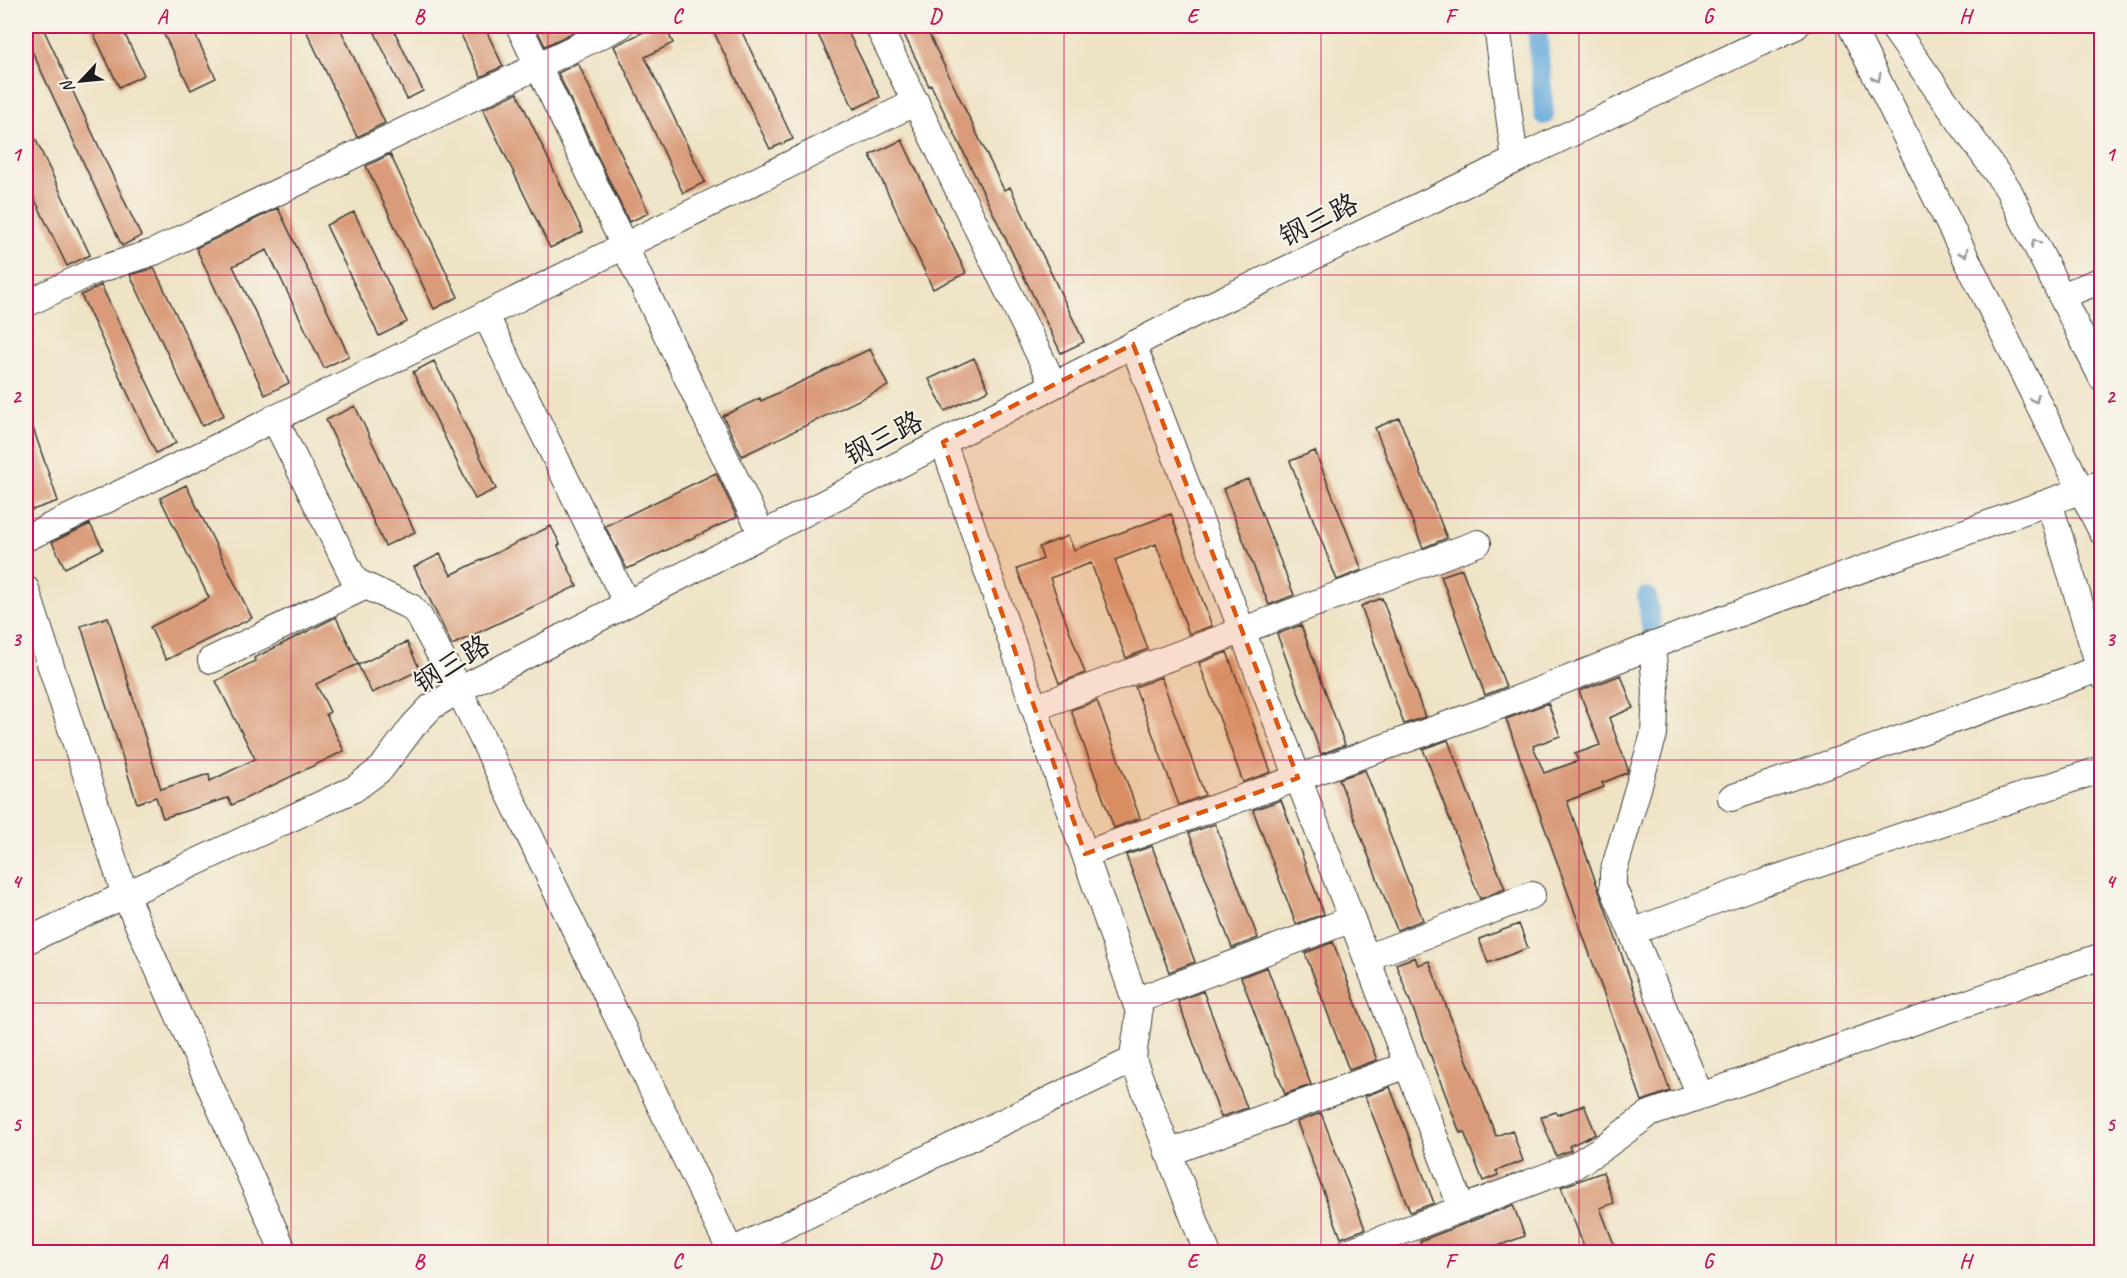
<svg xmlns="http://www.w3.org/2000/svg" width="2127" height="1278" font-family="Caveat,'LXGW WenKai TC',sans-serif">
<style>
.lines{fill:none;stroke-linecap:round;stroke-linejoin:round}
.canal{stroke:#67abdc;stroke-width:20}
.building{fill:#d99b79}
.minor-casing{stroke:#3c3a36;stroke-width:28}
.minor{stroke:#fff;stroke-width:26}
.oneway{stroke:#999}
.marked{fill:#de560d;fill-opacity:0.2;stroke:#de560d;stroke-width:4.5;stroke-dasharray:12 8;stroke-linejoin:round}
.grid{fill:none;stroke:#c2185b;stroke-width:1.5;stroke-opacity:0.55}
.labels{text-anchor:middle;stroke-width:4.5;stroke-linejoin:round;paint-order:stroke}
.street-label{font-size:28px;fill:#1c1c1c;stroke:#f7f3e8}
.neatline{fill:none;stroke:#c2185b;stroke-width:2}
.grid-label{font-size:20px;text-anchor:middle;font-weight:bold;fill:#c2185b}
</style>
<rect width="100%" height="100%" fill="#f7f3e8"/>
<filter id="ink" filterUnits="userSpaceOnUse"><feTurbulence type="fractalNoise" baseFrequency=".0167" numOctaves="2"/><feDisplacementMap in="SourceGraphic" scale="12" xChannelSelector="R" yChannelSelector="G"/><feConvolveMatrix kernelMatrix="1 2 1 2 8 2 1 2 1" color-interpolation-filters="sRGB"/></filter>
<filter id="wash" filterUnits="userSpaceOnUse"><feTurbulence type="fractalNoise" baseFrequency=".008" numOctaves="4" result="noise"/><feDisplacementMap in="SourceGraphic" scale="24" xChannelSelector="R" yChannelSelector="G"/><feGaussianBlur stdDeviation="1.35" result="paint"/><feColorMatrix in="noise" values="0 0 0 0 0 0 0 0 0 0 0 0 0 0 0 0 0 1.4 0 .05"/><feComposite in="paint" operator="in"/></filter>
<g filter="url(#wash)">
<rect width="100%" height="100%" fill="#efe3c6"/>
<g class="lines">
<path class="canal" d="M1537,26L1544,115
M1647,597L1652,631"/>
</g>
<g id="blocks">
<path class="building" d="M26,26H42L141,236L122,246L26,38Z
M90,26H121L144,75L119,87Z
M160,26H191L216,78L191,90Z
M304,26H339L385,123L357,137Z
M392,26L423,91L407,99L375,33Z
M457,26H484L503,66L481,77Z
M535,26H587L545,46Z
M656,26H665L673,43L645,57L705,182L683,193L614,46Z
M711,26H739L793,139L770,149Z
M814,26H845L880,97L854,109Z
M900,26H925L1004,190L1010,187L1084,342L1061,353L931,85L929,86Z
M578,63L649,213L629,222L558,73Z
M517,93L583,232L550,248L483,109Z
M26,119L90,255L67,266L26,181Z
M902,140L966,273L933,289L870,155Z
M390,154L458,297L434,309L366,166Z
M278,208L349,356L324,368L267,250L233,266L289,383L265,395L196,248Z
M354,212L407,322L379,336L326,225Z
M154,268L224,415L202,426L130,275Z
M101,285L176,443L156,453L81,295Z
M870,349L888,386L742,456L723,416L760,398L761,401Z
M974,358L989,390L945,411L929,379Z
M434,361L496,489L475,499L413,372Z
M355,406L415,532L385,546L326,420Z
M28,413L58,501L32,510L26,491V414Z
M1399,418L1447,538L1423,548L1375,428Z
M1315,451L1362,570L1337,580L1290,461Z
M716,473L737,517L627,569L605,526Z
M1248,479L1294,595L1269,605L1223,489Z
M186,485L252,618L166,660L150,627L209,598L160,498Z
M1171,514L1212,626L1189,634L1156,544L1115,560L1148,649L1126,658L1091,563L1050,578L1085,673L1059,683L1017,569L1043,559L1039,547L1068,536L1074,550Z
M90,524L103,549L65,568L52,542Z
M551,526L560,544L558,546L577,586L452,645L414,567L440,554L451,575Z
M1462,569L1506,687L1485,695L1441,576Z
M1382,598L1425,717L1404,724L1361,606Z
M108,617L161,789L209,774L210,781L255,759L216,681L255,661L254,658L336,617L358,664L316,684L330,712L326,714L344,751L232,805L228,798L163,818L156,797L137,803L81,626Z
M1301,625L1345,745L1321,754L1277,634Z
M407,642L420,670L372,693L358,665Z
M1227,652L1271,772L1243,782L1199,663Z
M1621,675L1633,708L1609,718L1628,769L1627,773L1602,783L1604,787L1567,801L1670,1091L1642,1101L1506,719L1548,703L1560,736L1533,746L1544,773L1578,761L1575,754L1600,745L1579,691Z
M1161,677L1205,795L1179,805L1135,687Z
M1097,701L1140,818L1114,828L1071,710Z
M1448,740L1505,889L1480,899L1423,749Z
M1365,770L1423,920L1397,930L1339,779Z
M1281,800L1324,914L1296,924L1253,810Z
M1215,824L1258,938L1232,948L1189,833Z
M1152,846L1195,962L1169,972L1126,855Z
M1519,924L1528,948L1488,963L1479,939Z
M1333,942L1377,1060L1349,1070L1305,953Z
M1415,957L1418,965L1429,961L1496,1136L1512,1130L1523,1161L1496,1171L1498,1175L1483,1181L1464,1132L1460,1133L1396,964Z
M1267,967L1311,1085L1285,1094L1241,977Z
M1203,991L1247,1108L1221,1117L1178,1001Z
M1390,1087L1434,1203L1410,1212L1365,1096Z
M1584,1105L1596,1134L1569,1146L1571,1150L1556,1156L1541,1117L1556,1112L1557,1115Z
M1321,1113L1365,1229L1341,1238L1297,1122Z
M1603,1172L1614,1203L1600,1208L1617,1252H1586L1561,1187Z
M1513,1205L1525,1236L1498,1246L1500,1252H1424L1420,1241Z"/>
</g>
</g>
<g filter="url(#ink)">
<use href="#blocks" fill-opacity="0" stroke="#3c3a36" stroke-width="1.5"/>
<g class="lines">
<defs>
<path id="minor" d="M519,26L762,534
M878,26L1054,385
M1497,26L1515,160
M1851,26L2102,532
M1892,26L2008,189L2102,378
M2061,296L2102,280
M26,304L92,272L154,252L620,26
M485,314L627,604
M1133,344L1462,1209
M274,418L355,581L411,607L419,616L459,690L731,1252
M943,442L1139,1012C1138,1029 1134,1044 1133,1060L1207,1252
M2049,502L2102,676
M26,538L201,455L916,102
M26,589L125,895L284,1252
M1652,645L1656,690L1654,734L1613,873V887L1700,1095
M211,660L366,586
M1034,708L1478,543
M1731,798L2099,669
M1085,854L1494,708L1698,628L2102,483
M1632,932L1762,883L2102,769
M26,941L354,789L381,769L413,726L431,707L459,690L1193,314L1796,26
M1366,958L1532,895
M1135,1001L1352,919
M1168,1153L1407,1065
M730,1252L1133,1060
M1348,1252L1574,1166L1601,1149L1649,1114L2102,956"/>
</defs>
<use href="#minor" class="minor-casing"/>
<use href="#minor" class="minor"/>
</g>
<defs><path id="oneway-chevron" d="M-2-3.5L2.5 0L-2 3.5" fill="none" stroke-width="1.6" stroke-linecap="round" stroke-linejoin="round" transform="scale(1.5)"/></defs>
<g class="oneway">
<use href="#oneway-chevron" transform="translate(1877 78) rotate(64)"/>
<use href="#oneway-chevron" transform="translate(2035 243) rotate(-116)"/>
<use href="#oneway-chevron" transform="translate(1964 253) rotate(64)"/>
<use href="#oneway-chevron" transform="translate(2035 399) rotate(64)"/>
</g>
</g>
<path class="marked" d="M1133,344L1298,778L1085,854L943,442Z"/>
<path class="grid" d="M291,26V1252M548,26V1252M806,26V1252M1064,26V1252M1321,26V1252M1579,26V1252M1836,26V1252M26,275H2102M26,518H2102M26,760H2102M26,1003H2102"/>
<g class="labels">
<g class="street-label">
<text transform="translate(1318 219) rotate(-26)" y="10">钢三路</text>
<text transform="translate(883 437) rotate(-27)" y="10">钢三路</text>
<text transform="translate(451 663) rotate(-31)" y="10">钢三路</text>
</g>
</g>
<rect width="2127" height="1278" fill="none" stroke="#f7f3e8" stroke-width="66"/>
<g transform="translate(81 81) rotate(244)" stroke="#f7f3e8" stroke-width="4.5" paint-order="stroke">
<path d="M0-4.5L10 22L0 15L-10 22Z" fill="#1c1c1c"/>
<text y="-9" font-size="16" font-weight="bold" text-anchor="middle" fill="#1c1c1c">N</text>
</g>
<rect x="33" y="33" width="2061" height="1212" class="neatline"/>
<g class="grid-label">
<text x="162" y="23">A</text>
<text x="419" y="23">B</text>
<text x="677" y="23">C</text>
<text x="935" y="23">D</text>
<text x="1192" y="23">E</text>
<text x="1450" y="23">F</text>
<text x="1708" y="23">G</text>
<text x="1965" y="23">H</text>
<text x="16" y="161">1</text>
<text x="2110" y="161">1</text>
<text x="16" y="403">2</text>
<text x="2110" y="403">2</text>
<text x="16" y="646">3</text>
<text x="2110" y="646">3</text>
<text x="16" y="888">4</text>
<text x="2110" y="888">4</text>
<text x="16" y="1131">5</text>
<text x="2110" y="1131">5</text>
<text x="162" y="1268">A</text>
<text x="419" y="1268">B</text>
<text x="677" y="1268">C</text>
<text x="935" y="1268">D</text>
<text x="1192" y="1268">E</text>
<text x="1450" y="1268">F</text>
<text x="1708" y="1268">G</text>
<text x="1965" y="1268">H</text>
</g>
</svg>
